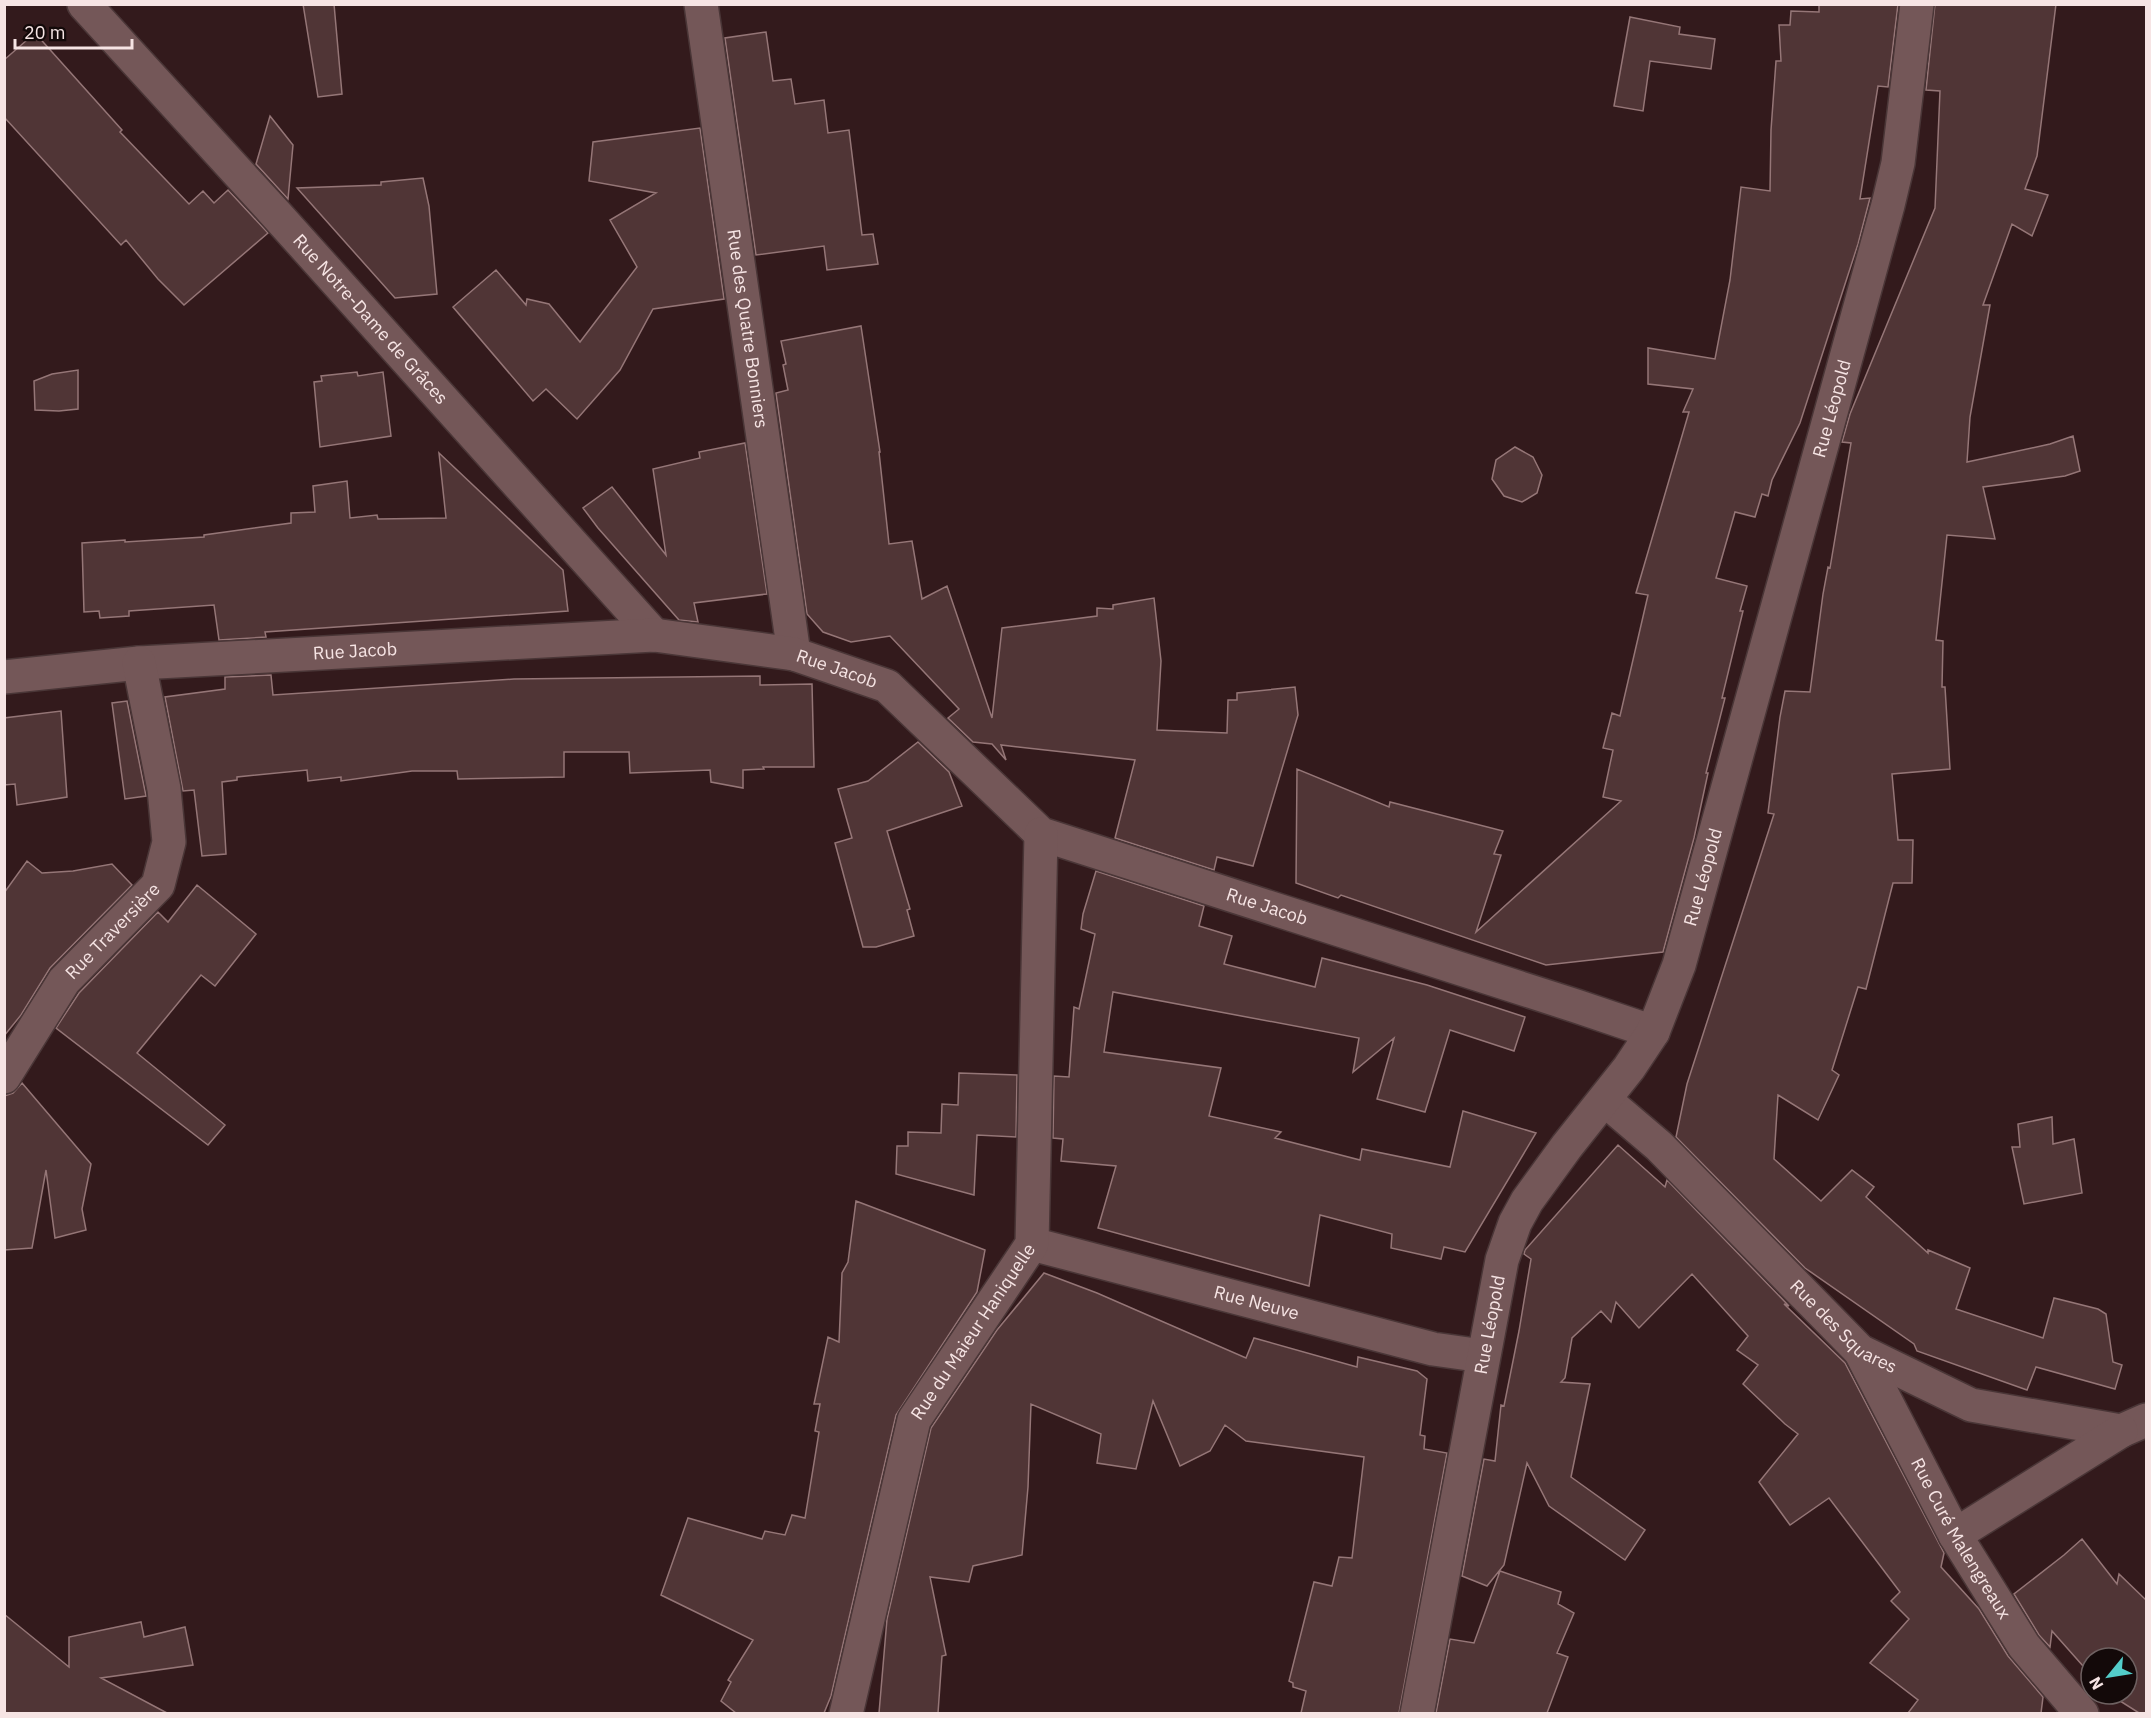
<svg xmlns="http://www.w3.org/2000/svg" width="2151" height="1718" font-family="'IBM Plex Sans',sans-serif">
<style>
.building{fill:#503536;stroke:#957677;stroke-width:1.5}
.lines{fill:none;stroke-linecap:round;stroke-linejoin:round}
.street-casing{stroke:#4a3637;stroke-width:36}
.street{stroke:#745758;stroke-width:33}
.labels{text-anchor:middle;stroke-width:5;stroke-linejoin:round;paint-order:stroke}
.street-label{font-size:18px;fill:#f6e4e4;stroke:#130909}
</style>
<rect width="100%" height="100%" fill="#331a1c"/>
<path class="building" d="M303,4H334L342,94L318,97Z
M1819,4H1898L1888,87L1878,86L1860,199L1870,198L1858,244L1800,423L1772,480L1768,496L1762,494L1755,517L1735,512L1716,578L1747,586L1740,611H1743L1722,698H1725L1706,773H1708L1694,838L1663,952L1546,965L1341,895L1338,898L1296,883L1297,769L1389,807L1390,802L1503,831L1494,854L1501,855L1476,932L1621,801L1603,797L1613,750L1603,748L1612,713L1620,716L1648,595L1636,593L1689,412H1683L1693,389L1648,384V348L1715,359L1730,280L1741,187L1770,191L1771,130L1776,61H1781L1779,25H1790L1791,11L1819,12Z
M1935,4H2056L2037,156L2025,189L2048,195L2032,236L2012,224L1983,305H1990L1970,417L1967,462L2050,444L2073,436L2080,471L2065,476L1983,487L1995,539L1947,535L1936,640L1943,641L1942,687H1945L1950,769L1892,774L1898,840H1913L1912,883H1893L1866,989L1858,987L1832,1070L1839,1075L1818,1120L1778,1095L1774,1159L1821,1201L1852,1170L1874,1187L1866,1197L1928,1253V1250L1970,1268L1956,1309L2043,1338L2054,1298L2098,1309L2106,1314L2113,1362L2122,1365L2115,1389L2036,1367L2027,1390L1917,1351L1914,1344L1805,1268L1676,1137L1687,1084L1774,814L1768,813L1780,717L1785,691L1810,692L1823,594L1828,567L1830,568L1851,443L1842,442L1850,414L1935,208L1940,91L1926,90Z
M1630,17L1680,27L1679,34L1715,39L1711,69L1650,61L1643,111L1614,106Z
M766,32L773,81L791,79L795,104L824,100L828,133L849,130L862,235L873,234L878,264L827,270L824,246L756,255L725,38Z
M35,33L122,130L120,132L189,204L203,191L214,203L228,190L268,233L184,305L158,279L126,240L121,245L4,117V60Z
M270,116L293,145L288,199L256,164Z
M700,128L724,299L653,309L620,370L577,419L546,389L533,401L453,307L496,270L526,305L527,299L549,304L580,342L637,267L610,220L656,193L589,181L593,142Z
M423,178L429,206L437,294L395,298L297,188L381,185V182Z
M861,326L880,452H879L889,544L912,541L922,599L947,586L992,718L1002,628L1097,616V608L1113,609V605L1154,598L1161,661L1157,730L1227,733L1228,700H1237V693L1295,687L1298,715L1253,866L1217,857L1214,870L1115,838L1135,760L1001,745L1006,760L992,744L973,742L948,718L959,709L890,636L851,642L823,632L807,614L776,393L788,390L783,365L786,364L781,341Z
M78,370V409L59,411L35,410L34,381L52,374Z
M357,372L358,376L383,372L391,436L320,447L314,382L322,381L321,376Z
M745,443L767,594L694,603L698,622L679,620L598,528L583,508L612,487L666,555L653,469L700,458L699,452Z
M1515,447L1533,457L1542,475L1537,493L1522,502L1504,496L1492,479L1496,460Z
M439,453L563,570L568,611L265,632L266,637L219,640L214,605L129,611V616L100,618L99,611L84,612L82,543L125,540V542L204,537V535L291,523V513L315,512L313,486L347,481L350,518L377,515L378,519L446,518Z
M271,675L273,695L514,679L760,676V685L812,684L814,767H763L764,769L743,770V788L711,782L710,770L630,773L629,752H564V777L458,779L457,771H412L341,781V777L308,781L307,770L237,777V780L222,782L226,854L202,856L194,790L183,791L165,697L225,689V677Z
M127,701L146,796L125,799L112,703Z
M61,711L67,797L17,805L15,784L4,785V718Z
M918,742L949,772L962,806L887,831L910,909L907,910L914,936L876,947H863L835,843L852,838L838,789L868,781Z
M27,861L42,873L73,871L112,864L132,885L50,968L21,1015L4,1036V893Z
M1096,871L1204,906L1199,926L1232,936L1224,964L1315,987L1322,958L1427,985L1525,1017L1514,1051L1450,1030L1425,1112L1377,1099L1394,1038L1353,1072L1359,1038L1113,992L1104,1052L1221,1068L1209,1116L1281,1132L1275,1138L1360,1160L1362,1149L1450,1167L1463,1111L1536,1133L1465,1252L1444,1247L1441,1259L1391,1248L1392,1234L1320,1215L1309,1286L1098,1228L1116,1166L1061,1161L1063,1139L1053,1138L1054,1076L1069,1077L1074,1007L1079,1009L1095,934L1081,929L1083,914Z
M197,885L256,934L215,986L201,975L137,1053L225,1125L208,1145L56,1028L79,993L158,912L168,922Z
M959,1073L1017,1075L1016,1137L977,1135L974,1195L896,1174L897,1146H908V1132L941,1133L942,1104L958,1105Z
M22,1083L91,1164L82,1209L86,1230L55,1238L46,1170L32,1248L4,1250V1096L13,1093Z
M2052,1117L2053,1144L2074,1139L2082,1193L2024,1204L2012,1147H2020L2018,1124Z
M1618,1145L1665,1187L1667,1180L1789,1306L1784,1304L1845,1363L1944,1553L1941,1567L1979,1609L2008,1656L2043,1697L2041,1713H1908L1918,1700L1870,1663L1909,1619L1891,1601L1900,1592L1829,1498L1790,1525L1759,1482L1798,1434L1785,1424L1743,1384L1758,1365L1737,1350L1748,1336L1692,1274L1639,1328L1616,1302L1611,1322L1601,1311L1572,1338L1565,1378L1561,1382L1590,1384L1571,1477L1645,1530L1625,1560L1549,1506L1527,1463L1504,1565L1487,1586L1462,1576L1484,1459L1495,1461L1501,1405L1504,1406L1519,1331L1531,1259L1524,1254L1525,1250Z
M856,1201L985,1250L977,1292L896,1415L831,1696L824,1713H736L721,1701L731,1682L728,1680L753,1640L661,1595L688,1518L762,1539L765,1531L785,1535L792,1515L805,1518L819,1432L815,1431L820,1404H814L828,1337L839,1342L842,1273L848,1262Z
M1044,1273L1097,1293L1246,1358L1254,1338L1357,1367L1358,1357L1417,1371L1427,1379L1420,1435L1425,1436L1424,1449L1447,1453L1399,1713H1301L1306,1691L1293,1687V1683L1289,1681L1314,1582L1332,1586L1339,1557L1352,1558L1364,1457L1246,1441L1225,1425L1210,1451L1180,1466L1153,1401L1136,1469L1097,1463L1101,1434L1031,1404L1028,1487L1022,1555L973,1566L969,1582L930,1577L946,1655L942,1656L938,1713H879L887,1619L931,1428L997,1330Z
M2082,1539L2117,1584L2119,1574L2146,1600V1713H2139L2109,1694H2127V1658H2091V1675L2052,1631L2050,1647L2039,1635L2014,1594L2064,1555Z
M1500,1571L1561,1592L1558,1604L1574,1613L1557,1653L1568,1657L1547,1713H1436L1450,1639L1474,1643Z
M4,1614L69,1667V1637L141,1622L144,1637L185,1627L193,1665L101,1678L167,1713H4Z"/>
<g class="lines">
<defs>
<g id="street">
<path id="s1" d="M84,4L274,212L654,635"/>
<path id="s2" d="M701,4L794,654"/>
<path id="s3" d="M4,677L139,663L654,635L794,654L887,686L1041,834L1576,1006L1653,1032"/>
<path id="s4" d="M4,1077L64,981L158,885L169,842L164,789L139,663"/>
<path id="s5" d="M1605,1100L1659,1146L1860,1351L1971,1405L2121,1431L2146,1420"/>
<path id="s6" d="M1032,1244L1433,1349L1483,1356"/>
<path id="s7" d="M1860,1351L1955,1535L2024,1646L2082,1714"/>
<path d="M1955,1535L2121,1431"/>
<path id="s8" d="M846,1714L914,1420L1032,1244L1041,834"/>
<path id="s9" d="M1417,1714L1502,1260L1515,1223L1527,1201L1567,1146L1629,1068L1653,1032L1679,965L1888,205L1898,163L1917,4"/>
</g>
</defs>
<use href="#street" class="street-casing"/>
<use href="#street" class="street"/>
</g>
<g class="labels">
<g class="street-label">
<text dy="6" stroke="none"><textPath href="#s1" startOffset="426">Rue Notre-Dame de Grâces</textPath></text>
<text dy="6" stroke="none"><textPath href="#s2" startOffset="328">Rue des Quatre Bonniers</textPath></text>
<text dy="6" stroke="none"><textPath href="#s9" startOffset="1386">Rue Léopold</textPath></text>
<text dy="6" stroke="none"><textPath href="#s3" startOffset="352">Rue Jacob</textPath></text>
<text dy="6" stroke="none"><textPath href="#s3" startOffset="838">Rue Jacob</textPath></text>
<text dy="6" stroke="none"><textPath href="#s9" startOffset="900">Rue Léopold</textPath></text>
<text dy="6" stroke="none"><textPath href="#s3" startOffset="1342">Rue Jacob</textPath></text>
<text dy="6" stroke="none"><textPath href="#s4" startOffset="183">Rue Traversière</textPath></text>
<text dy="6" stroke="none"><textPath href="#s6" startOffset="232">Rue Neuve</textPath></text>
<text dy="6" stroke="none"><textPath href="#s9" startOffset="396">Rue Léopold</textPath></text>
<text dy="6" stroke="none"><textPath href="#s5" startOffset="330">Rue des Squares</textPath></text>
<text dy="6" stroke="none"><textPath href="#s8" startOffset="408">Rue du Maieur Haniquelle</textPath></text>
<text dy="6" stroke="none"><textPath href="#s7" startOffset="213">Rue Curé Malengreaux</textPath></text>
</g>
</g>
<rect width="2151" height="1718" fill="none" stroke="#f6e4e4" stroke-width="12"/>
<g transform="translate(2109 1676) rotate(240)"><circle r="28" fill="#130909" stroke="#6e6161" stroke-width="1.5"/>
<path d="M0-4.5L10 22L0 15L-10 22Z" fill="#53cdca"/>
<text y="-9" font-size="16" font-weight="bold" text-anchor="middle" fill="#f6e4e4">N</text>
</g>
<path d="M15 39v9h117v-9" fill="none" stroke="#f6e4e4" stroke-width="3"/>
<text x="24" y="39" font-size="18" fill="#f6e4e4" stroke="#130909" stroke-width="4.5" paint-order="stroke">20 m</text>
</svg>
